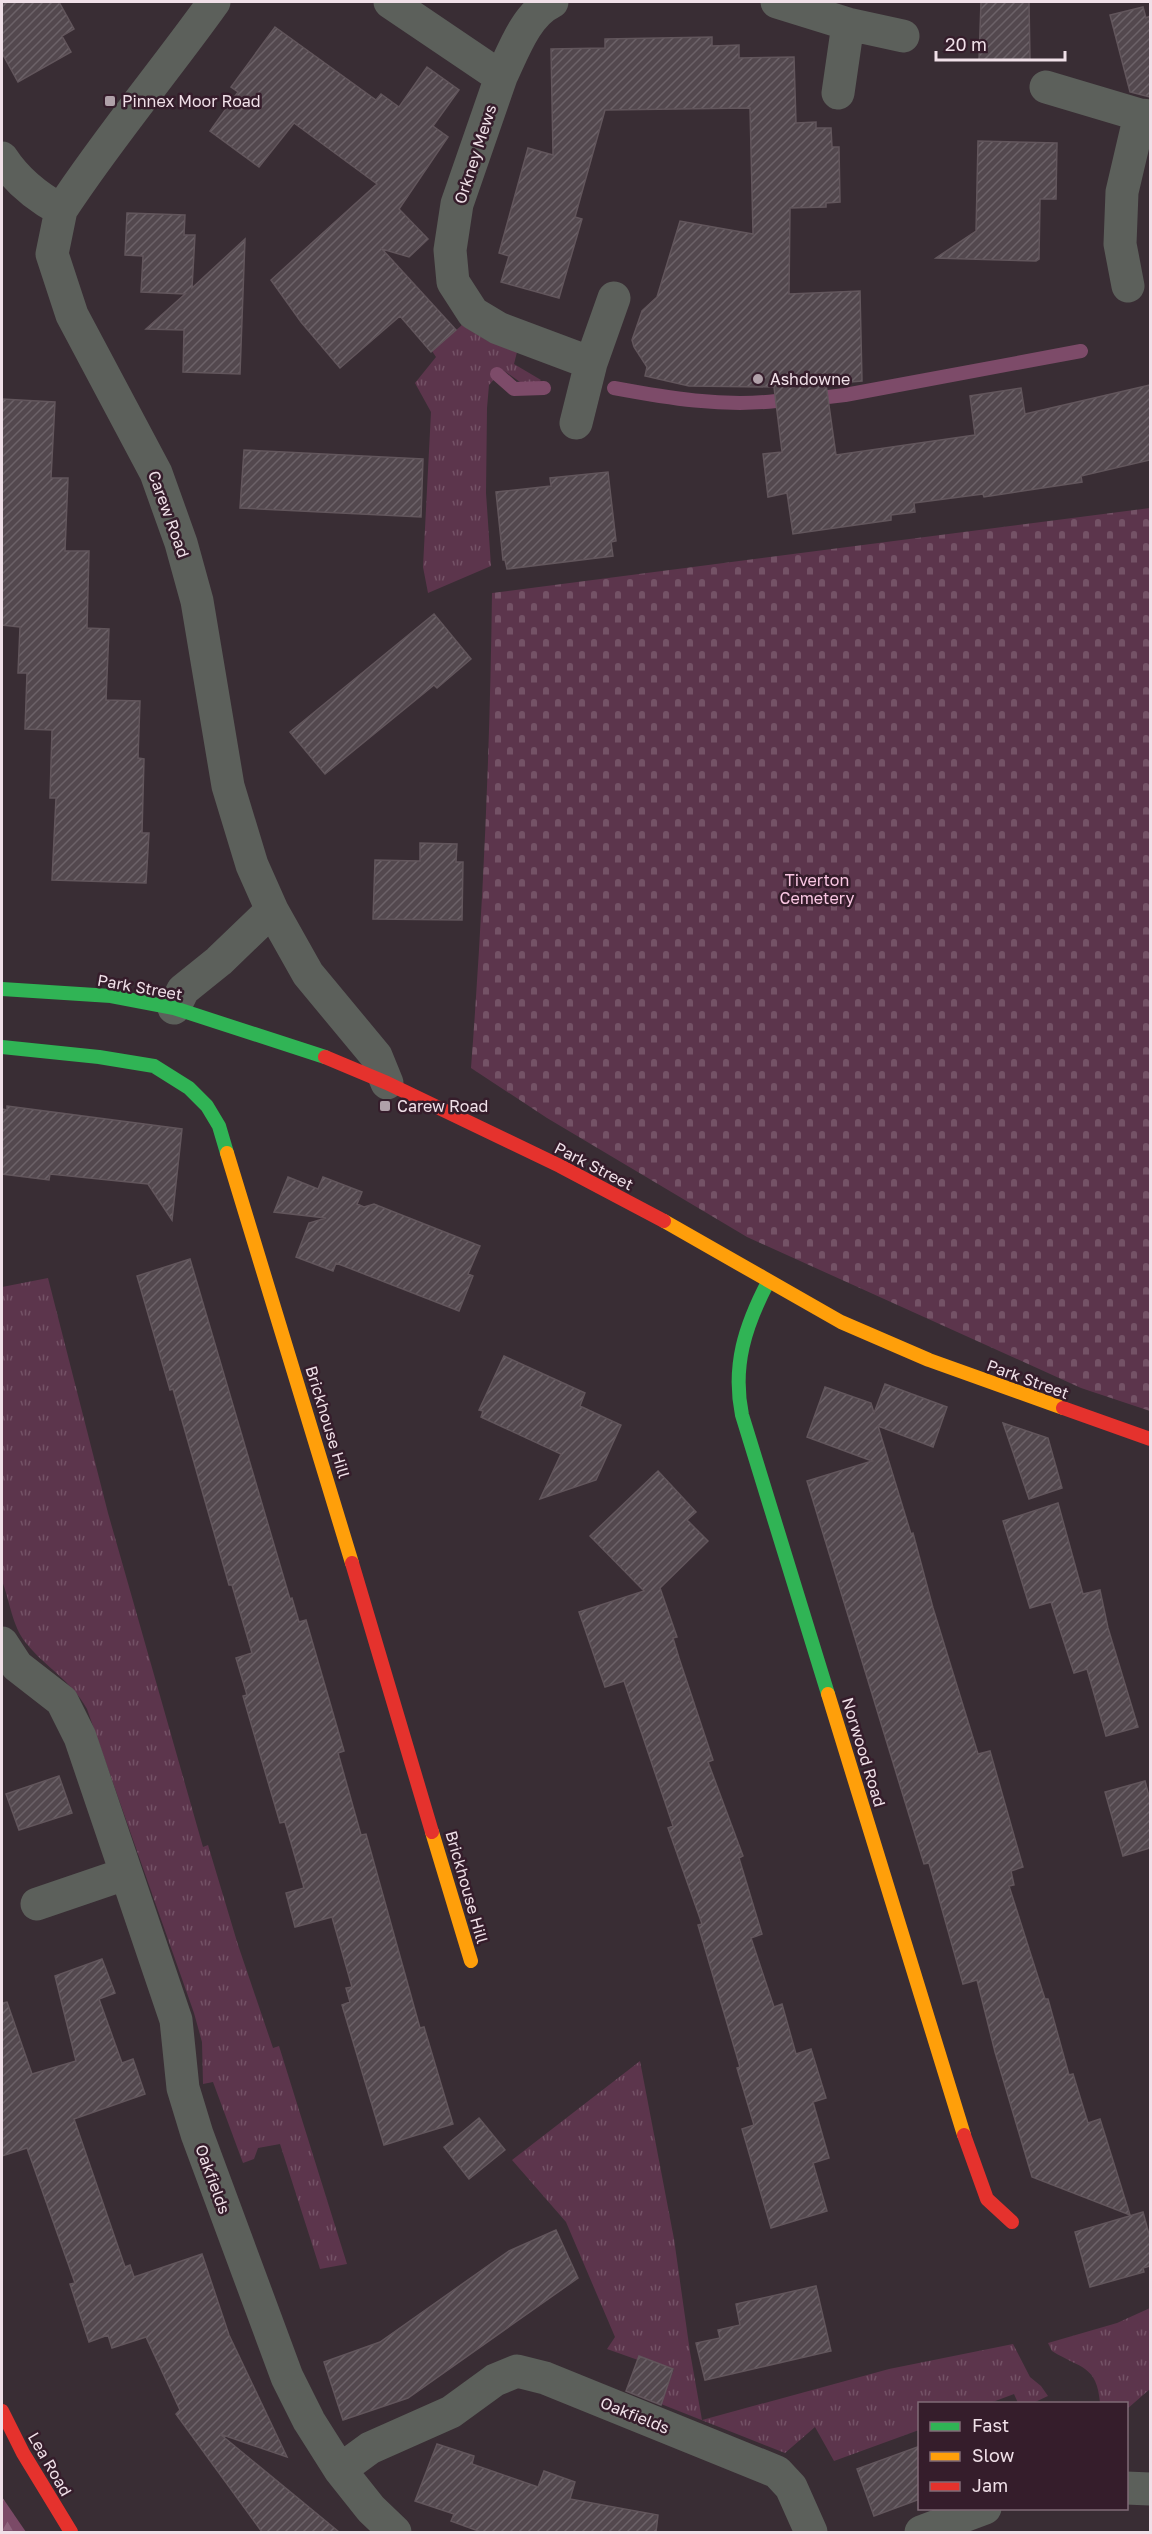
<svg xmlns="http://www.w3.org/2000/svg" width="1152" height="2534" font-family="'Golos Text',sans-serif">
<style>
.grass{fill:url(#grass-tufts)}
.forest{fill:url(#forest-firs)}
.cemetery{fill:url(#cemetery-stones)}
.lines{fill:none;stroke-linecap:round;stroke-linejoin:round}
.stream{stroke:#7d4b69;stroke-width:14}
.building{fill:url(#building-hatch);stroke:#62565c;stroke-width:1.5}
.street{stroke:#5c605b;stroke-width:33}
.fast{stroke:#30b455;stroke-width:14}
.slow{stroke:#ff9f0a;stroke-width:14}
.jam{stroke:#e5322d;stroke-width:14}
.poi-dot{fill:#b0a1a9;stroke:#351d2b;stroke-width:2}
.labels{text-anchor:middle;stroke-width:5;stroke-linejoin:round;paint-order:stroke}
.poi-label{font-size:16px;fill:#f0e0e8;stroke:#351d2b;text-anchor:start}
.street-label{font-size:16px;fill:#f0e0e8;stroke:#351d2b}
.park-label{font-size:16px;fill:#fac7e3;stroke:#351d2b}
</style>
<defs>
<pattern id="grass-tufts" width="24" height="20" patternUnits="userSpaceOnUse" patternTransform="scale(1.5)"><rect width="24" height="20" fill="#5c354c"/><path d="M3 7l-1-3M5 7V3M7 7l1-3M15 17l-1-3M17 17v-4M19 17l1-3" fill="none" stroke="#745266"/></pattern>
<pattern id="forest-firs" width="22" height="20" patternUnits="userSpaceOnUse" patternTransform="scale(1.5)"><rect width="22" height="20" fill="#7b4a67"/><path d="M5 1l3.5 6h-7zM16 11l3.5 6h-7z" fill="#8e647d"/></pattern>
<pattern id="cemetery-stones" width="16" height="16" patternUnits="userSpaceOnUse" patternTransform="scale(1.5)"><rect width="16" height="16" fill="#5c354c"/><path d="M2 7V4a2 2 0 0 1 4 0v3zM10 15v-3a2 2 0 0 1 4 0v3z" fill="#745266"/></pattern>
<pattern id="building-hatch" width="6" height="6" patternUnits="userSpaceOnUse" patternTransform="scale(1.5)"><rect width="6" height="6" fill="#53484e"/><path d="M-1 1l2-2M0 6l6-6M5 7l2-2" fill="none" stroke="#6c6268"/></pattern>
</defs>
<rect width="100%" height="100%" fill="#392d34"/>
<path class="grass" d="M462,325L488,341L517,352L514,364L541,380L538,383L520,382L503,370L496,371V377L489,385L487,408L486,493L491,566L428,593L423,567L431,412L415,383L436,357L432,351Z
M48,1278L108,1513L203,1847L208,1845L238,1945L273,2048L279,2046L347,2264L320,2269L280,2144L258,2148L254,2159L243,2163L213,2082L203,2084L202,2042L194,2013L87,1709C71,1680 46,1668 26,1643C12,1626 10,1601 2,1581V1287Z
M640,2061L674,2239L690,2352L702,2420L889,2369L1013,2344L1030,2377L1041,2386L1048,2396L1033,2403H1018L1014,2394L990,2403L920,2404L919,2430L834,2461L815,2427L785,2453L661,2404L674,2369L639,2356L638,2360L607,2349L615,2337L566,2222L512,2160Z
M1150,2308V2389L1127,2409L1126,2404L1100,2403C1097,2365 1081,2369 1052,2351L1048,2343L1117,2323Z"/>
<path class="forest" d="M2,2497L26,2532H2Z"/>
<path class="cemetery" d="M1150,508V1411L1081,1388L747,1237L547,1118L471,1068C483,910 490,752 492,593Z"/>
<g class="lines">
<path class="stream" d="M497,374L514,389L544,388
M614,388C668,398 722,407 776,401
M811,399L845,395L1081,351"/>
</g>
<path class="building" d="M2,2H59L74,29L62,36L71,52L18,82L2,53Z
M981,2H1029L1030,60H979Z
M1143,7L1146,18L1150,16V97L1130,92L1110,15Z
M275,27L376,100L381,94L399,107L427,67L459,90L433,126L448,137L399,209L428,239L409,257L382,249L456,330L431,352L400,316L340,368L301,322L271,280L377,184L294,123L259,167L210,131L238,92L231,87Z
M712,37V46L739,45V58L794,57L796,123L816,122V128H831L832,147H839L840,202L826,203V207L790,208L789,294L860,291L862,381L826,384L836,455L975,435L970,396L1021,388L1025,414L1150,385V460L1081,476L1082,482L984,497L983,494L914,503L915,512L891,515V520L793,534L787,493L768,497L763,454L782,452L774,387L689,386L645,376L647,367L634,347L632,340L642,311L657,297L680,221L753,234L750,108L605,110L575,217L582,219L559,298L501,282L509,256L499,253L528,148L553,155L551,49L605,48V39Z
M978,141L1057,143L1056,199H1040L1039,259L1036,261L936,258L976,231Z
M127,213L185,215L184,235H195L192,288L245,239L240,374L183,372L184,330L146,329L185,294L141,292L143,256L125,255Z
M2,399L55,402L51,478H68L65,551H89L87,628L109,629L106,700L140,701L138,758L144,759L142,833H149L146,883L52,880L56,798H50L52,730L25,729L27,673H18L20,627L2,625Z
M244,450L423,459L421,517L240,508Z
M608,472L616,541L611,542L613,556L507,569L505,560H503L496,492L551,486L550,478Z
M434,614L471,659L437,688L434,685L325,774L290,732Z
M420,843L457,844L456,862H463L462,920L373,919L375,860L420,861Z
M7,1106L182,1129L172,1220L148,1184L50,1174L49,1180L2,1174V1109L7,1110Z
M288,1177L318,1189L323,1177L362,1192L357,1204L364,1207L374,1204L480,1246L468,1274L473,1276L459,1311L336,1263L333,1271L296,1257L309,1223L326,1218L274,1212Z
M190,1259L290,1599L292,1598L299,1622L306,1620L344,1751L338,1753L361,1835L366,1834L420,2028L424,2027L453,2124L384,2145L342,2005L350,2002L346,1988L352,1987L332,1917L295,1927L286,1893L304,1888L285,1822L280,1823L243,1696L247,1695L236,1658L252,1653L232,1585H229L173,1389L170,1390L137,1276Z
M504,1356L585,1393L580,1406L621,1425L596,1480L540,1499L561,1454L481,1417L483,1411L479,1410Z
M885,1384L947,1407L933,1447L878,1426L911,1534L913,1533L933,1608L978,1754L990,1751L1023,1867L1011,1871L1014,1885L1009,1886L1045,1999H1048L1069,2075L1073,2074L1088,2123L1100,2119L1130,2215L1032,2177L995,2052L977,1980L963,1984L929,1863L924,1864L807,1481L872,1461L807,1437L825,1387L871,1403L874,1413Z
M1003,1423L1048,1438L1062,1488L1029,1499Z
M658,1471L696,1512L687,1520L708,1541L660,1588L677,1637L673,1638L679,1658L713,1760L708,1762L743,1856L739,1858L762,1934L751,1938L774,2007L782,2004L796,2054L811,2049L826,2098L813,2102L829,2158L813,2163L827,2211L771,2228L742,2129L754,2125L737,2068L740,2067L698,1925L702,1924L668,1828L673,1826L624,1681L605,1687L579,1612L644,1591L590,1536Z
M1058,1503L1083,1594L1100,1590L1108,1628L1138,1727L1106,1736L1087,1669L1074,1673L1051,1602L1030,1608L1003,1521Z
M59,1776L72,1813L19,1830L6,1794Z
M1145,1781L1150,1800V1848L1123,1856L1105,1792Z
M102,1959L115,1993L99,1999L122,2063L133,2059L145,2094L74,2119L125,2267L130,2265L134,2277L202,2254L229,2335L287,2457L220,2434L339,2532H262L176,2414L180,2410L146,2337L112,2348L108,2335L89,2342L70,2284L75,2283L27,2148L2,2156V2003L7,2002L32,2074L76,2061L55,1976Z
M479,2118L505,2150L469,2179L444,2147Z
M1143,2212L1150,2238V2266L1143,2268L1144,2272L1090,2287L1075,2232Z
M556,2230L578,2278L408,2398L343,2420L324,2362L380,2342L509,2251Z
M816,2286L831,2351L705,2380L696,2343L720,2338L718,2330L740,2325L736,2304Z
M639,2356L673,2369L661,2405L626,2391Z
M437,2444L474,2456L472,2464L538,2487L544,2471L575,2482L570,2499L658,2515L656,2532H481L451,2521L454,2514L415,2501Z
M920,2446V2499L874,2516L857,2469Z"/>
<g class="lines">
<path class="street" d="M390,2L501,77L457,204L450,250L453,282L473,313L498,328L591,363
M777,2L848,24L903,36
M501,77C513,52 526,14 552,2
M1046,87L1140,115
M838,93L848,24
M2,158C17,181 37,197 61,210L52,254L72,315L156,473L181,543L197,601L228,786L252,865L272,910L219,961L183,990L174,1008
M61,210C108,138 164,72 214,2
M1128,286L1120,244L1122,192L1140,115L1150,116
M576,423L591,363L614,298
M272,910L308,974L376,1056L387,1083
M2,1643L17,1666L62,1701L80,1737L176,2020L183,2088L197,2134L287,2377L309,2421L340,2470L371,2509L395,2532
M37,1904L125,1874
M340,2470L370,2448L451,2412L495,2380L517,2371L545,2378L777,2472L791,2487L811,2532
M1126,2488L1150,2489
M921,2532L985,2508"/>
<path class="fast" d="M2,989L111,996L174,1008L325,1057
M2,1047L99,1057L154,1066L189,1088L207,1106L219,1126L227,1153
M768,1282C745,1326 732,1366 742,1415L828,1694"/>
<path class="slow" d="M227,1153L352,1563
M664,1221L841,1322L929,1360L1063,1408
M828,1694L964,2135
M432,1832L471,1961"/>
<path class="jam" d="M325,1057L387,1083L560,1166L664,1221
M1063,1408L1150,1439
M352,1563L432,1832
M964,2135L987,2199L1012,2222
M2,2411L23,2453L71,2532"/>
</g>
<g class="poi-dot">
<rect x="104" y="95" width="12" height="12" rx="3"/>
<circle cx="758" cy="379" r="6"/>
<rect x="379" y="1100" width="12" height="12" rx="3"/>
</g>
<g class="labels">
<g class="poi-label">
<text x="122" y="107">Pinnex Moor Road</text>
<text x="770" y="385">Ashdowne</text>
<text x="397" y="1112">Carew Road</text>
</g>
<g class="street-label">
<text transform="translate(475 154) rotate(-72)" y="6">Orkney Mews</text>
<text transform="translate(169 514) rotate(70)" y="6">Carew Road</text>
<text transform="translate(140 987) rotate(10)" y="6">Park Street</text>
<text transform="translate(594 1166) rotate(27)" y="6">Park Street</text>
<text transform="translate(1028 1379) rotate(20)" y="6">Park Street</text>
<text transform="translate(328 1422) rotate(73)" y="6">Brickhouse Hill</text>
<text transform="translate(864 1752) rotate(73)" y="6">Norwood Road</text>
<text transform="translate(467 1887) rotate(74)" y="6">Brickhouse Hill</text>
<text transform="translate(213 2179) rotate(70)" y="6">Oakfields</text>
<text transform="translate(635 2415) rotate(22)" y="6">Oakfields</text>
<text transform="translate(50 2464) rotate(60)" y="6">Lea Road</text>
</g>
<g class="park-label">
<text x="817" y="886">Tiverton<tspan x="817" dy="18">Cemetery</tspan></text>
</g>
</g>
<rect width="1152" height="2534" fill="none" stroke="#f0e0e8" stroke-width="6"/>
<rect x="918" y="2402" width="210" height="108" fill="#351d2b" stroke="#806b77" stroke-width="1.5"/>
<rect x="930" y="2422" width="30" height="9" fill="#30b455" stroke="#806b77" stroke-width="1.5"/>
<text x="972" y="2432" font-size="18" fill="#f0e0e8">Fast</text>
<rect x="930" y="2452" width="30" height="9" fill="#ff9f0a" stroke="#806b77" stroke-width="1.5"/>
<text x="972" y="2462" font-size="18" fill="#f0e0e8">Slow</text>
<rect x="930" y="2482" width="30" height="9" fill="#e5322d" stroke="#806b77" stroke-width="1.5"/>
<text x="972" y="2492" font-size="18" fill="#f0e0e8">Jam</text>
<path d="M936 51v9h129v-9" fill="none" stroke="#f0e0e8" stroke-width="3"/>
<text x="945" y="51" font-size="18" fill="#f0e0e8" stroke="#351d2b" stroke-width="4.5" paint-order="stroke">20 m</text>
</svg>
